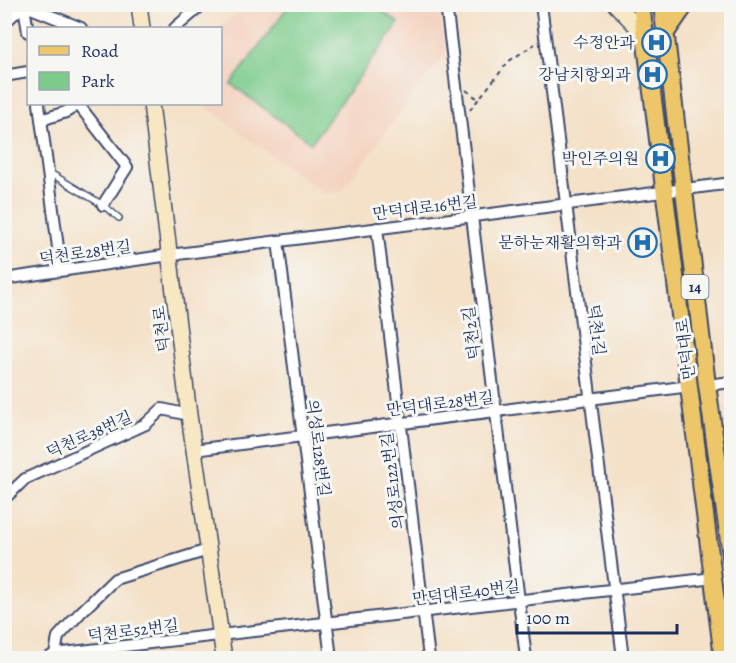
<svg xmlns="http://www.w3.org/2000/svg" width="736" height="663" font-family="Alegreya,'Noto Serif KR',serif">
<style>
.built{fill:#f4d3c0}
.green{fill:#7ccb8b;stroke:#4c7d74;stroke-width:1.5}
.lines{fill:none;stroke-linecap:round;stroke-linejoin:round}
.service-casing{stroke:#3c4a6e;stroke-width:8}
.minor-casing{stroke:#3c4a6e;stroke-width:14}
.secondary-casing{stroke:#3c4a6e;stroke-width:18}
.primary-casing{stroke:#3c4a6e;stroke-width:20}
.path{stroke:#3c4a6e;stroke-width:2;stroke-dasharray:4.5 4.5;stroke-linecap:butt}
.service{stroke:#fff;stroke-width:5}
.minor{stroke:#fff;stroke-width:10}
.secondary{stroke:#f7e8c3;stroke-width:15}
.primary{stroke:#ecc669;stroke-width:16}
.labels{text-anchor:middle;stroke-width:6;stroke-linejoin:round;paint-order:stroke}
.shield{fill:#f6f6f2;stroke:#5d6b8a;stroke-width:1.5}
.shield-label{font-size:15px;font-weight:bold;fill:#1b2f5e}
.poi-label{font-size:16px;fill:#1b2f5e;stroke:#f6f6f2;text-anchor:end}
.street-label{font-size:16px;fill:#1b2f5e;stroke:#f6f6f2}
</style>
<rect width="100%" height="100%" fill="#f6f6f2"/>
<filter id="ink" filterUnits="userSpaceOnUse"><feTurbulence type="fractalNoise" baseFrequency=".0167" numOctaves="2"/><feDisplacementMap in="SourceGraphic" scale="12" xChannelSelector="R" yChannelSelector="G"/><feConvolveMatrix kernelMatrix="1 2 1 2 8 2 1 2 1" color-interpolation-filters="sRGB"/></filter>
<filter id="wash" filterUnits="userSpaceOnUse"><feTurbulence type="fractalNoise" baseFrequency=".008" numOctaves="4" result="noise"/><feDisplacementMap in="SourceGraphic" scale="24" xChannelSelector="R" yChannelSelector="G"/><feGaussianBlur stdDeviation="1.35" result="paint"/><feColorMatrix in="noise" values="0 0 0 0 0 0 0 0 0 0 0 0 0 0 0 0 0 1.4 0 .05"/><feComposite in="paint" operator="in"/></filter>
<g filter="url(#wash)">
<rect width="100%" height="100%" fill="#f4e1c8"/>
<path class="built" d="M246,5H438L446,52L341,192L323,193L201,104H220L219,28Z"/>
<path class="green" d="M289,5H373L399,23L311,143L231,84Z"/>
</g>
<g filter="url(#ink)">
<g class="lines">
<defs>
<path id="service" d="M50,173L103,205L119,218"/>
<path id="minor" d="M21,4L81,28
M446,4L526,658
M541,4L623,658
M24,6L28,32
M4,23L25,4
M175,28L203,4
M4,76L28,72
M39,104L61,270
M78,104L127,167L103,205
M41,120L66,112L79,104
M377,228L429,658
M278,241L331,658
M4,279L170,255L732,183
M707,385L732,382
M194,450L690,386
M4,499L25,479L146,424L162,409L189,415
M55,654L58,637L80,613L115,579L208,550
M48,658L55,654L714,578"/>
<path id="secondary" d="M139,4L142,28
M615,4L646,36
M151,104L189,415L224,658"/>
<path id="primary" d="M641,4L723,658
M662,4L707,385L732,562
M665,34L686,4"/>
</defs>
<use href="#service" class="service-casing"/>
<use href="#minor" class="minor-casing"/>
<use href="#secondary" class="secondary-casing"/>
<use href="#primary" class="primary-casing"/>
<path class="path" d="M466,90L478,99
M470,110L509,61L535,44"/>
<use href="#service" class="service"/>
<use href="#minor" class="minor"/>
<use href="#secondary" class="secondary"/>
<use href="#primary" class="primary"/>
</g>
</g>
<defs>
<symbol id="hospital-ring" viewBox="-11 -11 22 22"><circle r="9.5" fill="#f6f6f2" stroke="#1f6fb2" stroke-width="1.5"/><path d="M-5-5h3v3.5h4V-5h3V5h-3V1.5h-4V5h-3Z" fill="#1f6fb2"/></symbol>
</defs>
<g fill-rule="evenodd">
<use href="#hospital-ring" x="640" y="26" width="33" height="33"/>
<use href="#hospital-ring" x="636" y="58" width="33" height="33"/>
<use href="#hospital-ring" x="644" y="142" width="33" height="33"/>
<use href="#hospital-ring" x="626" y="226" width="33" height="33"/>
</g>
<g class="labels">
<rect class="shield" x="681.5" y="275" width="27" height="24" rx="4.5"/>
<g class="shield-label">
<text x="695" y="292">14</text>
</g>
<g class="poi-label">
<text x="635" y="48">수정안과</text>
<text x="631" y="80">강남치항외과</text>
<text x="639" y="164">박인주의원</text>
<text x="622" y="248">문하눈재활의학과</text>
</g>
<g class="street-label">
<text transform="translate(425 207) rotate(-7)" y="6">만덕대로16번길</text>
<text transform="translate(85 252) rotate(-8)" y="6">덕천로28번길</text>
<text transform="translate(161 329) rotate(-97)" y="6">덕천로</text>
<text transform="translate(597 330) rotate(83)" y="6">덕천1길</text>
<text transform="translate(471 333) rotate(-97)" y="6">덕천2길</text>
<text transform="translate(685 349) rotate(-97)" y="6">만덕대로</text>
<text transform="translate(440 403) rotate(-7)" y="6">만덕대로28번길</text>
<text transform="translate(89 434) rotate(-24)" y="6">덕천로38번길</text>
<text transform="translate(319 448) rotate(83)" y="6">의성로128번길</text>
<text transform="translate(392 481) rotate(-97)" y="6">의성로122번길</text>
<text transform="translate(466 592) rotate(-7)" y="6">만덕대로40번길</text>
<text transform="translate(133 630) rotate(-7)" y="6">덕천로52번길</text>
</g>
</g>
<rect width="736" height="663" fill="none" stroke="#f6f6f2" stroke-width="24"/>
<rect x="27" y="27" width="195" height="78" fill="#f6f6f2" stroke="#9ea6b7" stroke-width="1.5"/>
<rect x="39" y="46" width="30" height="9" fill="#ecc669" stroke="#9ea6b7" stroke-width="1.5"/>
<text x="81" y="57" font-size="18" fill="#1b2f5e">Road</text>
<rect x="39" y="72" width="30" height="18" fill="#7ccb8b" stroke="#9ea6b7" stroke-width="1.5"/>
<text x="81" y="87" font-size="18" fill="#1b2f5e">Park</text>
<path d="M517 624v9h160v-9" fill="none" stroke="#1b2f5e" stroke-width="3"/>
<text x="526" y="624" font-size="18" fill="#1b2f5e" stroke="#f6f6f2" stroke-width="4.5" paint-order="stroke">100 m</text>
</svg>
